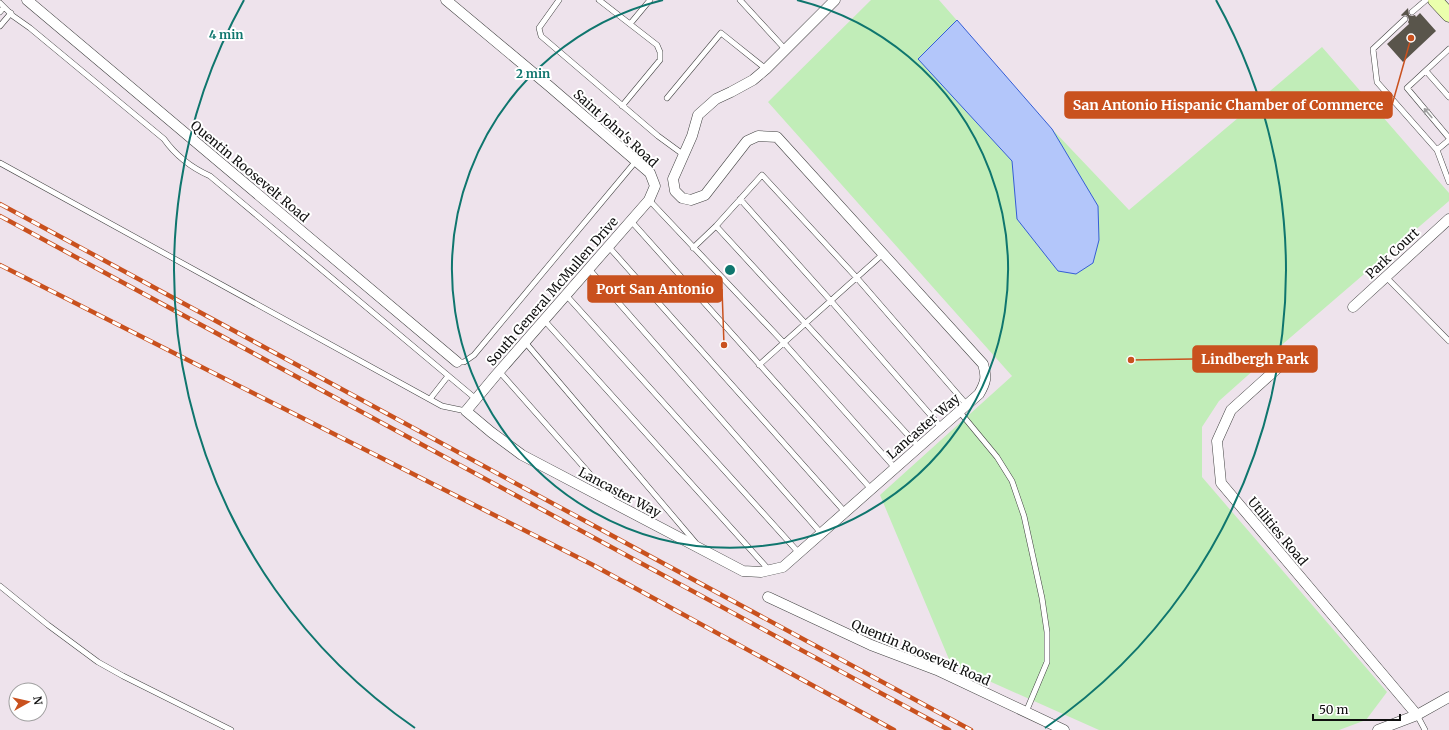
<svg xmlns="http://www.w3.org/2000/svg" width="1449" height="730" font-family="Merriweather,serif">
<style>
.industrial{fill:#eee3ec;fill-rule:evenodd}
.green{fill:#c1edb8}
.water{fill:#b3c6fa;stroke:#355dd6}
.building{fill:#59554b}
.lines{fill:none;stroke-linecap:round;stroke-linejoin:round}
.lane-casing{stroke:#424242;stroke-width:6}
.street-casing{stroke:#424242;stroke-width:11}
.secondary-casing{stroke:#313131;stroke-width:15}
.lane{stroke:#fff;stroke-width:5}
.street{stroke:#fff;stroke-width:10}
.secondary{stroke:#ebffad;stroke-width:14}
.rail-casing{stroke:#c9511e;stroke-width:4.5}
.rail{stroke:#fff;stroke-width:3;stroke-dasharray:9;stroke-linecap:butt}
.oneway{stroke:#9f9f9f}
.ring{fill:none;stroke:#0f766e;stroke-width:2}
.labels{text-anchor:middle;stroke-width:4;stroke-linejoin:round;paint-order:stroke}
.street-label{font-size:13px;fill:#0f0f0f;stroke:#fff}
.centre{fill:#0f766e;stroke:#fff;stroke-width:2}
.ring-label{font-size:12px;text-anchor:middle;font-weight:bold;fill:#0f766e;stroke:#fff;stroke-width:4;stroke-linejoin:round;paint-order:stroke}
.leader{fill:none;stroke:#c9511e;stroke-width:1.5}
.callout-dot{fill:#c9511e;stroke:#fff;stroke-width:1.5}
.callout{fill:#c9511e;stroke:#c9511e;stroke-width:1.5}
.callout-label{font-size:14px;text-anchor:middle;font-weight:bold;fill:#fff}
</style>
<rect width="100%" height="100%" fill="#fdfff2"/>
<path class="industrial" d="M0,0H1449V730H0ZM16,690H40V714H16Z"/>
<path class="green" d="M871,0H939L1052,129L1129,210L1322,47L1449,193V201L1284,343L1219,401L1202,427V477L1387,692L1366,720L1339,730H1099L951,664L880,495L1012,376L768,102Z"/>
<path class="water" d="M957,20L1052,129L1098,206L1099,240L1093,263L1076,274L1058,271L1017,219L1012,161L918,59Z"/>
<path class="building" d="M1408,8L1409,15L1412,16L1415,15L1416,17L1420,13L1436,31L1403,62L1387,44L1409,24L1408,22L1409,20L1408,17L1406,15L1402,16L1401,15Z"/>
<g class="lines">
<defs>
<path id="lane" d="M559,0L539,28L541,36L658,136L684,155
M599,0L657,45L660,52V60L622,106
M740,0L785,49
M0,3L13,16L30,28L164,139C176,156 192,168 210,176L476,399
M0,12L4,7
M1412,12L1426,0
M1405,19L1373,49L1377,82L1437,150
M630,24L650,0
M0,26L11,13
M1449,49L1407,88L1449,138
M1426,71L1449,97
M667,98L721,33L766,69
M1449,140L1437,150L1449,182
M0,163L442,406L466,411
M740,199L831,301L941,427
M649,200L784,343L895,468
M631,221L871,489
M716,226L919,447
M608,246L845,512
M693,248L716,226L762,175L857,278L967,405
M589,269L821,533
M1386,277L1449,341
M566,295L799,553
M544,320L769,570
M525,342L695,542
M457,362H464L474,355L636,161
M759,365L883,254
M499,371L612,499
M430,399L448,376
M959,411L997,457L1012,481L1024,516L1042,598L1047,632V662L1026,712
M0,586L48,625L98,662L123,676L231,730
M1417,715L1425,730"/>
<path id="street" d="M27,0L457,362
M446,0L549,86L650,173L655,186L649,200L496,375L466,411L491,432L522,455L743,571L761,572L783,567L979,394C986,382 987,377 983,364L777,137L758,136L747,141L705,195L691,200L682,198L675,191L673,179L692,136L698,115L716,99L731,92L753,80L766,69L835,0
M1353,307L1449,219
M1291,356L1231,410L1217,441L1221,483L1417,715
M768,597L871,645L937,670L1064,730
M1378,730L1417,715L1449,697"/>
<path id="secondary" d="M1435,0L1449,15"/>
</defs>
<use href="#lane" class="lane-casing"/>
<use href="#street" class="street-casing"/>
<use href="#secondary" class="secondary-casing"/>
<use href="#lane" class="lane"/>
<use href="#street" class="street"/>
<use href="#secondary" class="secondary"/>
<defs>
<path id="rail" d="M0,204L971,730
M0,216L949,730
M0,265L593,565L894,730"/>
</defs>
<use href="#rail" class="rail-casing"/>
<use href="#rail" class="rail"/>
</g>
<defs><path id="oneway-shaft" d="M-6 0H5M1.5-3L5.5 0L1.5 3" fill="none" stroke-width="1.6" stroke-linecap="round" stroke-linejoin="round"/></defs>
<use class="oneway" href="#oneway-shaft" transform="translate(1428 113) rotate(-130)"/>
<g class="ring">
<path d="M797 0A278 278 0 1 1 663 0"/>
<path d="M415 728A556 556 0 0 1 244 0M1216 0A556 556 0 0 1 1045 728"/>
</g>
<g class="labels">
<g class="street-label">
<text transform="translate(616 128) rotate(42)" y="5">Saint John's Road</text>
<text transform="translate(250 171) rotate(40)" y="5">Quentin Roosevelt Road</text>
<text transform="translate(1392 253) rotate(-43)" y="5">Park Court</text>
<text transform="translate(552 291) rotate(-49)" y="5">South General McMullen Drive</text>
<text transform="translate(923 426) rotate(-41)" y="5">Lancaster Way</text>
<text transform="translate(620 492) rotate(28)" y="5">Lancaster Way</text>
<text transform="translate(1278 531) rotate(50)" y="5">Utilities Road</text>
<text transform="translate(921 652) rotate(23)" y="5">Quentin Roosevelt Road</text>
</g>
</g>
<circle cx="730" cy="270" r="6" class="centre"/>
<g class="ring-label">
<text x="226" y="39">4 min</text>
<text x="533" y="78">2 min</text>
</g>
<path class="leader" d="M1411 38L1392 105M724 345L722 289M1131 360L1193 359"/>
<g class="callout-dot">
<circle cx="1411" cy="38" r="4"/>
<circle cx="724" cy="345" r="4"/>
<circle cx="1131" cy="360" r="4"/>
</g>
<g class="callout">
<rect x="1065" y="92" width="327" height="26" rx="4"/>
<rect x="588" y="276" width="134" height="26" rx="4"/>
<rect x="1193" y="346" width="124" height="26" rx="4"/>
</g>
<g class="callout-label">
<text x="1228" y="110">San Antonio Hispanic Chamber of Commerce</text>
<text x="655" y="294">Port San Antonio</text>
<text x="1255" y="364">Lindbergh Park</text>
</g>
<g transform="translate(28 702) rotate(82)"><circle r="19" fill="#ffffff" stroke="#9f9f9f"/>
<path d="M0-3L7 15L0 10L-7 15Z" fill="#c9511e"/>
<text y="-6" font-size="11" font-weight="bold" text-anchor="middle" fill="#0f0f0f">N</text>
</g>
<path d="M1313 714v6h87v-6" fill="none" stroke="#0f0f0f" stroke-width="2"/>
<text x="1319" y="714" font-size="12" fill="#0f0f0f" stroke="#ffffff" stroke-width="3" paint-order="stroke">50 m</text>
</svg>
